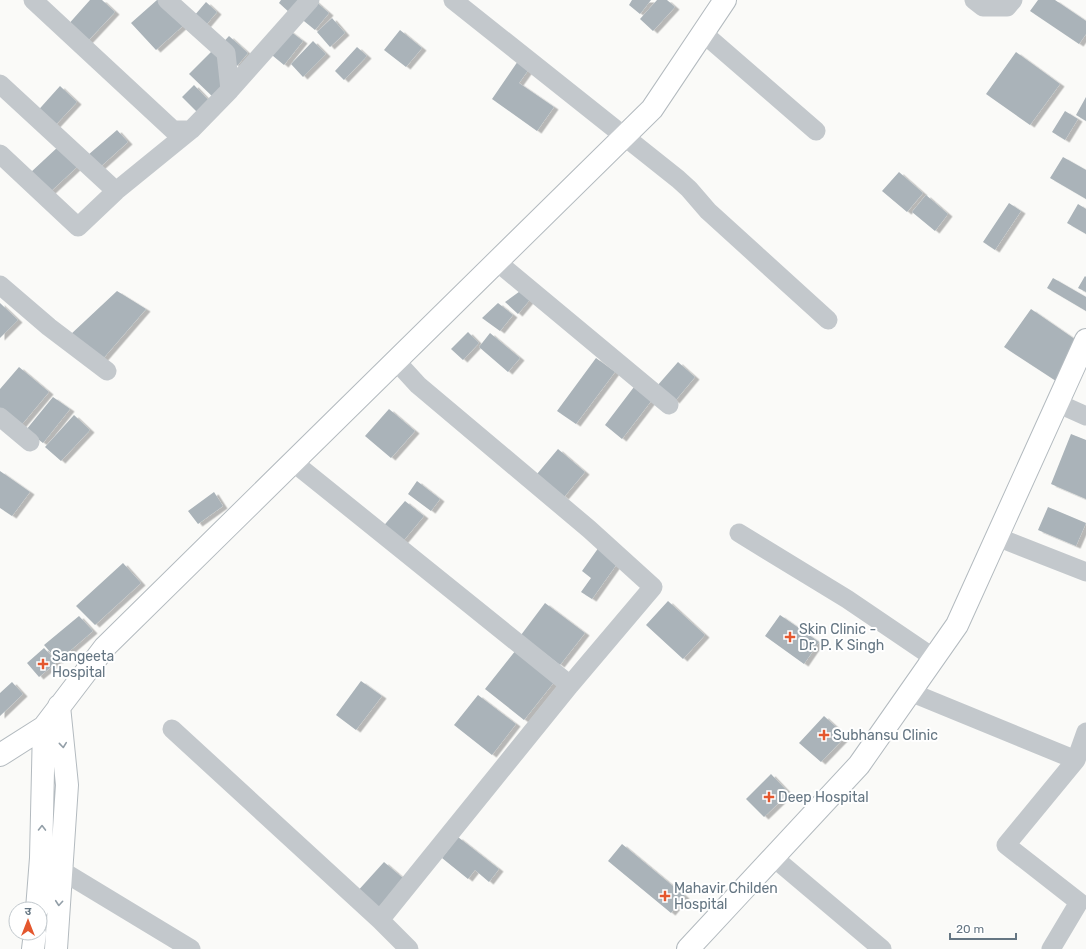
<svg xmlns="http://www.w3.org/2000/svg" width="1086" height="949" font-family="Rubik,'Noto Sans Devanagari',sans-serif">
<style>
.building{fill:#aab3b9;filter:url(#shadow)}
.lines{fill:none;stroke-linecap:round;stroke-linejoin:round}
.secondary-casing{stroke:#b3babf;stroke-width:24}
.street{stroke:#c3c8cc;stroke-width:19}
.secondary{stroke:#fff;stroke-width:22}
.oneway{stroke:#939fa8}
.poi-dot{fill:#e4572e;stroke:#fff;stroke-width:1.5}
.labels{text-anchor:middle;stroke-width:4;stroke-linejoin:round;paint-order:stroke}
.poi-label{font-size:14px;fill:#657683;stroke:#fff;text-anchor:start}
</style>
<defs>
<filter id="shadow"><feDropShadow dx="4.5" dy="2.5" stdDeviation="0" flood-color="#0004"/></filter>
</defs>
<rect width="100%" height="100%" fill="#fafaf8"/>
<path class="building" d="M90,0H102L115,12L85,44L66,27Z
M157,0H165L186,23L156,50L131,23Z
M281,0H301L290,13L279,3Z
M314,0L329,13L315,30L299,17Z
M632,0H651L640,14L629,5Z
M657,0H667L675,7L653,31L640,19Z
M1038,0H1055L1086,21V34L1079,44L1030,11Z
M206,2L217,12L206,25L194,16Z
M332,18L345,33L330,47L317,32Z
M286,28L303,41L284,65L267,51Z
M400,30L422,48L406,67L384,50Z
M229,36L248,53L237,66L217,49Z
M313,41L326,54L303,77L291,64Z
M357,47L367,56L344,80L335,71Z
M214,49L239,74L215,99L189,74Z
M1016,52L1060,84L1030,125L986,94Z
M518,61L529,69L519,83L554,107L537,131L492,99Z
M194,85L215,107L203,118L182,97Z
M60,86L77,102L50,131L33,116Z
M1086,97V121L1076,115Z
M1065,111L1078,119L1065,140L1052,132Z
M117,130L128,142L99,168L88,155Z
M59,146L78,166L49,193L30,173Z
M1063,157L1086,170V199L1050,178Z
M899,172L923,193L907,212L882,191Z
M926,195L948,214L935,231L912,212Z
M1009,203L1021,211L995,250L983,242Z
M1078,204L1086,209V234L1067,223Z
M1085,276L1086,277V292L1078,288Z
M1053,278L1086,297V311L1047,288Z
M523,289L533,296L518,314L505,302Z
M117,291L146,309L101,361L70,335Z
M0,303L18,320L0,338Z
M498,303L513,315L500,331L482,318Z
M1031,309L1076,340L1056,381L1004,347Z
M468,332L479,343L463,360L451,349Z
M490,333L520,358L508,372L479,347Z
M596,358L615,372L576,424L557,411Z
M678,362L695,377L675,401L657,386Z
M19,367L49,392L18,429L0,414V389Z
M637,383L655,396L622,439L605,425Z
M53,397L70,409L43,443L26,430Z
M389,409L415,431L391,458L365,436Z
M74,415L90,430L61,461L45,447Z
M1071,434L1086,440V499L1051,484Z
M558,449L585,472L564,497L537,474Z
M0,471L30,492L12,516L0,508Z
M417,481L440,499L431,511L408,494Z
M214,492L223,506L198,524L188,511Z
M405,501L424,516L399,546L380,530Z
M1048,507L1086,523L1076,546L1038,530Z
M599,547L619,561L592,599L581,592L591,578L582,571Z
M123,563L141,583L95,625L76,606Z
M668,601L705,635L683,659L646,625Z
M545,603L585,633L560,665L521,635Z
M780,615L819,642L804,664L765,636Z
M79,616L93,631L58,661L44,645Z
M44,648L57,662L39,677L27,663Z
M516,650L555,681L524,720L485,689Z
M361,681L382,696L356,730L336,715Z
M12,682L23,694L0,716V693Z
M478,695L516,724L492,755L454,725Z
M824,716L846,736L821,762L799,743Z
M771,774L789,793L764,817L746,799Z
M458,837L499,869L489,882L475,870L468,879L442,858Z
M622,844L685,896L671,913L608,861Z
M384,862L404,879L375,911L355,894Z"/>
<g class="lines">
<defs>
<path id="secondary" d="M0,755L44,727L105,647L652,109L725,0
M37,909L41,858L44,727
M33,949L35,933
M56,949L67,785L59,706
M688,949L859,765L957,625L1086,340"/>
</defs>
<use href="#secondary" class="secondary-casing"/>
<path class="street" d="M33,0L173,130H191L230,90L226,53L167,0
M453,0L678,179L689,189L708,211L828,320
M974,0L983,7H1007L1013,0
M703,33L816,131
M0,84L116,191
M230,90L310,0
M0,154L78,227L116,191L191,130
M496,261L669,405
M0,285L49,327L107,371
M1057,403L1086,416
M0,417L30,442
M293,462L570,685
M739,533L847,599L934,658
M997,537L1086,572
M910,692L1076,760L1006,845L1079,902L1051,949
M172,729L380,920L409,949
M1076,760L1086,732
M773,857L882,949
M49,863L191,949
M380,920L570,685L653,587L589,529L418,385L396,361"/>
<use href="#secondary" class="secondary"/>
</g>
<defs><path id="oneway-chevron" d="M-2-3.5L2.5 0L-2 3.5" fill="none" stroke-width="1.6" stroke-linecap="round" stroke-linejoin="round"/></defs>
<g class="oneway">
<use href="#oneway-chevron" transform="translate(63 745) rotate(84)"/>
<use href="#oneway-chevron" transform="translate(42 828) rotate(-89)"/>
<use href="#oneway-chevron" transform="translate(59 903) rotate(95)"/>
</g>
<g class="poi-dot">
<path d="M788 631h4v4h4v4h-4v4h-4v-4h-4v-4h4z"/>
<path d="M41 658h4v4h4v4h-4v4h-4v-4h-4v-4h4z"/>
<path d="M822 729h4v4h4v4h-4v4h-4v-4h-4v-4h4z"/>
<path d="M767 791h4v4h4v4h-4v4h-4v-4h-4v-4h4z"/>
<path d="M663 890h4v4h4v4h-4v4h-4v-4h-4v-4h4z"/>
</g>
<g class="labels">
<g class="poi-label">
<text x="799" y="634">Skin Clinic -<tspan x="799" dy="16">Dr. P. K Singh</tspan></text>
<text x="52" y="661">Sangeeta<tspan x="52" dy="16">Hospital</tspan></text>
<text x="833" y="740">Subhansu Clinic</text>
<text x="778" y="802">Deep Hospital</text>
<text x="674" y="893">Mahavir Childen<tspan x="674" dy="16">Hospital</tspan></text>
</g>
</g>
<g transform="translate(28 921)"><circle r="19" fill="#ffffff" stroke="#c1c8cd"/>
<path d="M0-3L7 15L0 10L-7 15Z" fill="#e4572e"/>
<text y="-6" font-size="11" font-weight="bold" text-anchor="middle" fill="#657683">उ</text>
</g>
<path d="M950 933v6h66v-6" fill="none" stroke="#657683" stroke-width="2"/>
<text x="956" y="933" font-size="12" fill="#657683" stroke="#ffffff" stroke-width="3" paint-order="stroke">20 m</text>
</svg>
